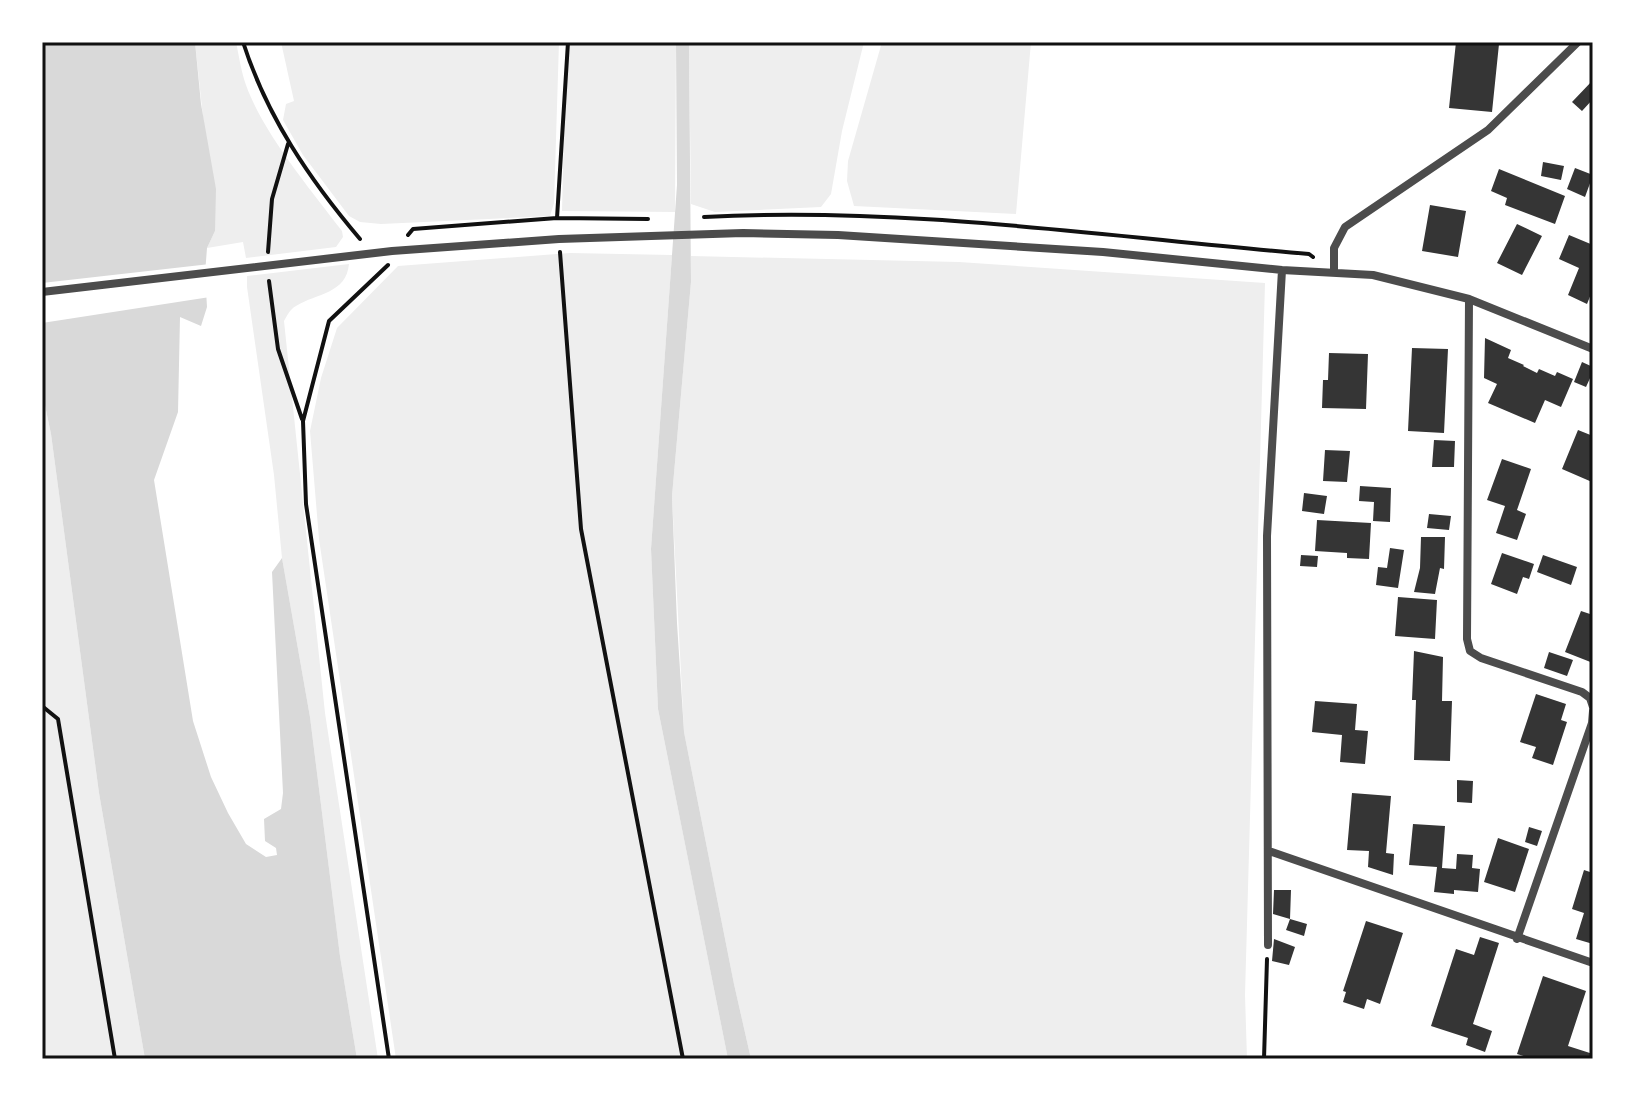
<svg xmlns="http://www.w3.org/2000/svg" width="1635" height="1101" font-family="Montserrat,sans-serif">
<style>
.green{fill:#eee}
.water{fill:#d9d9d9}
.pier{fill:#fff}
.building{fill:#353535}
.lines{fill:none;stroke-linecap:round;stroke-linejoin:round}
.path{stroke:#111;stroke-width:4}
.minor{stroke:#4c4c4c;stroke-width:8}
.neatline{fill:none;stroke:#111;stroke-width:3}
</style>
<rect width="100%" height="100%" fill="#fff"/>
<path class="green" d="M195,42H236C239,56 241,71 246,85C263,133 311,190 342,231L343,237L336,247L246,258L243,242L207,248L215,231Z
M281,42H559L554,203L550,216L381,224L360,222L349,216L303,155L283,120L286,104L294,101Z
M566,42H676L675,212L562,211Z
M689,42H864L842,131L831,194L821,207L715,212L691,204Z
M882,42H1031L1016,214L854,206L847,181L848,161Z
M570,253L672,255L651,549L658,709L728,1059H396L319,539L310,431L321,378L337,328L398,266Z
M691,256L959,262L1265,283L1245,995L1247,1059H751L734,984L684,732L672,496L691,282Z
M349,264C346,294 317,293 296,306C290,309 287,316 284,321L325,713L378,1059H357L340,956L310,717L282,558L274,475L247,287V276Z
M42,391L51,434L99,793L145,1059H42Z"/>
<path class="water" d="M42,42H195L201,104L216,189L215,231L207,248L205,274L207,307L201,326L180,317L178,412L154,480L193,721L211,777L228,813L246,844L266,857L277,855L276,848L265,841L264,819L281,809L283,793L272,572L282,558L310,717L340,956L357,1059H145L99,793L51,434L42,391Z
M676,42H689L691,282L672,496L677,623L684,732L734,984L751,1059H728L658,709L651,549L677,185Z"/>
<path class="pier" d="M210,264V297L42,323V283Z"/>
<path class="building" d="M1456,42L1499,44L1492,112L1449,108Z
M1593,80V99L1582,111L1572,102Z
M1543,162L1564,166L1561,180L1541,176Z
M1575,168L1593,175L1585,197L1567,189Z
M1499,169L1565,196L1555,224L1505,205L1507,198L1491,191Z
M1430,205L1466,211L1458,257L1422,251Z
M1517,224L1542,236L1522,275L1497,263Z
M1569,235L1593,245V289L1587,304L1568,295L1579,268L1559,259Z
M1485,338L1511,350L1508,358L1524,365L1523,366L1537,373L1539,369L1555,376L1557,372L1573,379L1561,407L1545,400L1535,423L1488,403L1497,384L1484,378Z
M1412,348L1448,349L1444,433L1408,431Z
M1329,353L1368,354L1366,409L1322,408L1323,380H1328Z
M1582,362L1593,367V377L1591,376L1586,387L1574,382Z
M1578,430L1593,436L1592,482L1562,469Z
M1434,440L1455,441L1454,467H1432Z
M1325,450L1350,451L1347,482L1323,481Z
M1502,459L1531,469L1517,510L1526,514L1517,540L1496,533L1505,506L1487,500Z
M1360,486L1391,488L1390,522L1373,521L1374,502L1359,501Z
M1304,493L1327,496L1324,514L1302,511Z
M1429,514L1451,516L1449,530L1427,528Z
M1317,520L1371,523L1369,559L1347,558V553L1315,551Z
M1421,537H1445L1444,569L1440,568L1435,594L1414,592L1420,568Z
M1390,548L1404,550L1398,588L1376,585L1378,567L1387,568Z
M1502,553L1534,564L1529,579L1523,577L1517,594L1491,584Z
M1301,555L1318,556L1317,567L1300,566Z
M1543,555L1577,567L1571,585L1537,572Z
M1398,597L1437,600L1435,639L1395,636Z
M1581,611L1593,615V663L1565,652Z
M1414,651L1443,657L1442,701H1452L1450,761L1414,760L1416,700H1412Z
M1549,652L1573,660L1567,676L1544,668Z
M1536,694L1566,704L1561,720L1567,722L1553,765L1532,758L1536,747L1520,742Z
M1315,701L1357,704L1355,730L1368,731L1365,764L1340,762L1342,735L1312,732Z
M1457,780L1473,781L1472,803L1457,802Z
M1352,793L1391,796L1386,853L1394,854L1393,875L1368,867L1369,851L1347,850Z
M1413,824L1445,826L1442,868L1456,869L1457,854L1473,855L1472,868L1480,869L1478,892L1454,890V894L1434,892L1437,867L1409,865Z
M1529,827L1542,831L1537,846L1525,842Z
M1498,838L1529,849L1515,892L1484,882Z
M1584,870L1593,873V944L1576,939L1584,913L1572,909Z
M1274,890H1291L1290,919L1273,914Z
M1290,919L1307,924L1304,936L1286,930Z
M1366,921L1403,933L1380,1004L1367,999L1364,1009L1343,1002L1346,992L1343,991Z
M1480,937L1499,943L1473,1024L1492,1031L1485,1052L1466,1045L1468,1038L1431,1026L1456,949L1474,955Z
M1274,939L1295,947L1289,965L1272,961Z
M1543,976L1586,991L1568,1046L1593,1054V1059H1533L1517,1054Z"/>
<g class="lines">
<path class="path" d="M243,42C267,117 310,180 360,239
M704,217C905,206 1110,237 1309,254L1313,257
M557,218L568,42
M408,235L413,229L557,218L648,219
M268,252L272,199L288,144
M560,252L581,529L683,1059
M388,265L329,321L303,421L306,504L389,1059
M269,281L278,349L302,419
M42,706L58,719L115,1059
M1264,1059L1267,959"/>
<path class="minor" d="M1334,271V248L1345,227L1488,130L1578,42
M42,292L392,251L559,239L743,233L838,235L1103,252L1282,270L1373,275L1469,299L1593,349
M1469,299L1467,639L1470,651L1481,658L1582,692L1590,698L1593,707
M1269,851L1593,963
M1517,939L1592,723L1593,711
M1268,945L1267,536L1282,270"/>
</g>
<rect width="1635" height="1101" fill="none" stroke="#ffffff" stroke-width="88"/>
<rect x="44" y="44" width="1547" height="1013" class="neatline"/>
</svg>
